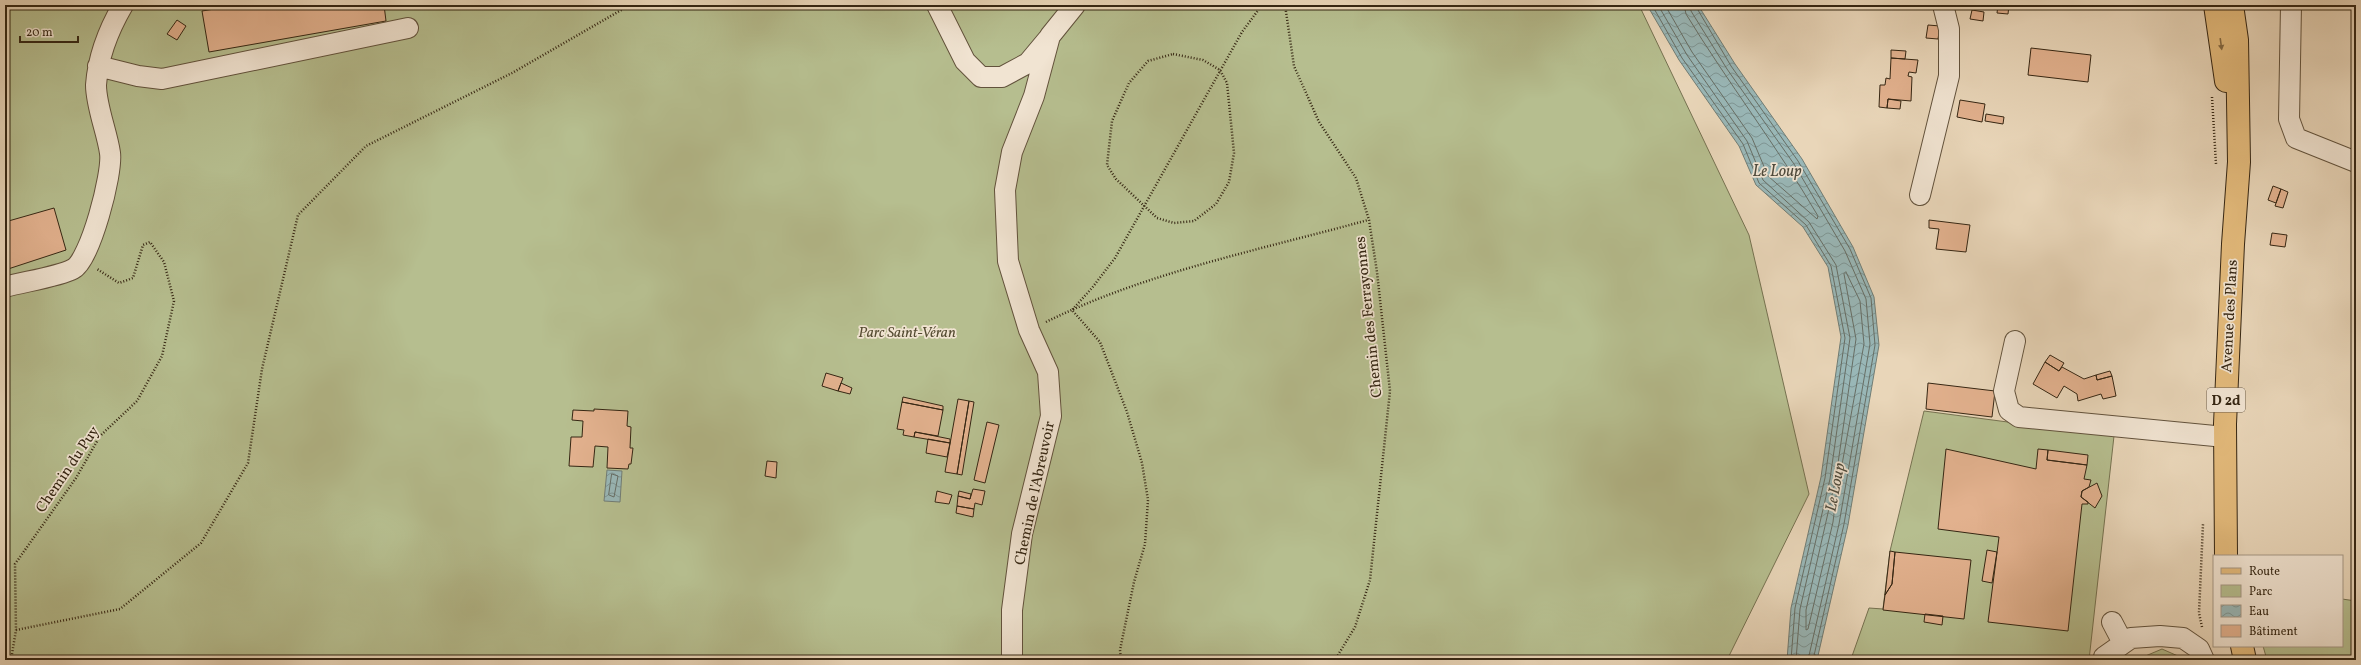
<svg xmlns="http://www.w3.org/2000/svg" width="2361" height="665" font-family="Vollkorn,serif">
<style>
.park{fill:#b6be8f;stroke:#767251}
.water{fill:url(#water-waves);stroke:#717d75}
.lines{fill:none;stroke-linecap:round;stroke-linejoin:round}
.shore{stroke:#676e65;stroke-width:1}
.building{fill:#e2b18e;stroke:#352613}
.minor-casing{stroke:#62523c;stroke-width:22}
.major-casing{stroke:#352613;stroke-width:24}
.path{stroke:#352613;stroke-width:2.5;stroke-dasharray:1 2;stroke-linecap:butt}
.minor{stroke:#f1e4d2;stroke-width:20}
.major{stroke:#e4bb7c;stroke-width:22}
.oneway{fill:#846942}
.labels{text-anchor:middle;stroke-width:3.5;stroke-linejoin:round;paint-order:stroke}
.shield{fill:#f1e4d2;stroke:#6d5f4c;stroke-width:1}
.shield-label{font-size:14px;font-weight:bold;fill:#352613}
.street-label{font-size:15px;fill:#352613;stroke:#f1e4d2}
.park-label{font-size:15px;font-style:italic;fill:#554c32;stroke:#f1e4d2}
.water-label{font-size:16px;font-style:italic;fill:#4e4a3c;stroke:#f1e4d2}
</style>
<defs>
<pattern id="water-waves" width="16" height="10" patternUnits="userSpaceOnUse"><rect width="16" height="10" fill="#99b7b7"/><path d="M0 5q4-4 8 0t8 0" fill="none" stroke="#7e9594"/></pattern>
</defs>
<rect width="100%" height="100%" fill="#e9d6b9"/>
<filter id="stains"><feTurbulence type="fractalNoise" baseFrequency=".005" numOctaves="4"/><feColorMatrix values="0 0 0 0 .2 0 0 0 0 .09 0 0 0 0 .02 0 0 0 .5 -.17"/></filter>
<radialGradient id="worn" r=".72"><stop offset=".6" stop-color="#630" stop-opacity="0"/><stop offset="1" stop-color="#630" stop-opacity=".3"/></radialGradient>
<path class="park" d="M5,5H1639L1749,235L1809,494L1727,660H5Z
M1924,411L2114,436L2089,660L1851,659L1869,608L1883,609L1890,551Z
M2342,599L2356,601V660H2267L2263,646H2342Z
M2162,649L2187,660H2136Z"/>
<path class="water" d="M1647,5H1698L1735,64L1802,159L1853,247L1874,297L1879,345L1848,525L1817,660H1787L1791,608L1821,477L1841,337L1828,267L1803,227L1756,185L1739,146L1679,60Z
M607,470L622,471L620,502L604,501Z"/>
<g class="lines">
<path class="shore" d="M1652,5L1682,58L1743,144L1759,183L1806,225L1831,266L1845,338L1825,478L1795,608L1791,660
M1658,5L1687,55L1747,141L1763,180L1809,222L1836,265L1850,338L1830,479L1800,609L1796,660
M1665,5L1692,52L1752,138L1768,176L1817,219L1818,216C1777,146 1728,83 1686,14L1684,5
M1690,5L1691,11L1727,69L1794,164L1845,251L1866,299L1870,344L1839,524L1808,660
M1695,5L1731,66L1798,161L1850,249L1871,298L1875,345L1844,524L1813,660
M1846,272L1860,301L1864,344L1841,470L1839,472L1837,470L1856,339L1844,274Z
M612,474L618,476L614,497L609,495Z
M1838,481L1833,522L1808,629L1806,630V610L1835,482Z"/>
</g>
<path class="building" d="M384,5L386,21L209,52L202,11L239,5Z
M1998,5H2009L2008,14L1997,13Z
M1972,10L1984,12L1983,21L1970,19Z
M177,20L186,26L177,40L167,34Z
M1928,25L1940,26L1938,39L1926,38Z
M2031,48L2091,55L2088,82L2028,75Z
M1891,50L1906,51L1905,59L1891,58Z
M1891,58L1918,60L1916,73L1909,72L1908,76L1912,77L1911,101L1888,99L1887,108L1879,107L1880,85H1885L1886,78L1890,79Z
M1888,99L1901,101L1900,109L1887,108Z
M1960,100L1985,104L1982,122L1957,117Z
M1986,114L2004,117L2003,124L1985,121Z
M2273,186L2281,189L2276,203L2268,200Z
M2281,189L2288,192L2283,208L2275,206Z
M54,208L66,250L5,270V222Z
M1929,220L1970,225L1966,252L1936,249L1939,229L1929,228Z
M2272,233L2287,235L2285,247L2270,245Z
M2050,355L2064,363L2059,371L2045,362Z
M2045,362L2059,371L2062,367L2084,379L2096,375L2097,380L2112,376L2116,396L2103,399L2101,394L2078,401L2077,394L2064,386L2057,398L2033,384Z
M2110,371L2112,376L2097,380L2096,375Z
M826,373L843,378L838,391L822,386Z
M841,383L852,388L850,394L838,391Z
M1928,383L1995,391L1992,417L1926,409Z
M903,397L943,406V410L902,402Z
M958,399L969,401L957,474L945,472Z
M969,401L974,402L962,475L957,474Z
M902,402L943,410L938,436L915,432L914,437L903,435L904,430L897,429Z
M594,409L628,411L627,426L631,427L630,448H633L631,464H629L628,469L607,468L608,447L595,446L593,467L569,466L571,437H582L583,421L572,420L573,410L594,411Z
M987,422L999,425L985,483L974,480Z
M915,432L950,439V443L914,437Z
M928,439L950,443L947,457L926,453Z
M1946,449L2036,469L2038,449L2048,450L2047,460L2087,465L2084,479L2091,480L2089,487L2082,491L2081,497L2088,502V504H2082L2068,631L1988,622L1999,537L1938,529Z
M2048,450L2088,455L2087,465L2047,460Z
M767,461L777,462L776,478L765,476Z
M2097,483L2102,496L2095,508L2081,497L2082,491Z
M973,489L985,491L982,505L975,503L974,509L957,506L958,496L970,499Z
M937,491L952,495L949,504L935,502Z
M959,491L971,494L970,499L958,496Z
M957,506L974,509L973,517L956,513Z
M1987,550L1997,552L1992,583L1982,581Z
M1890,551L1895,552L1892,584L1885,595Z
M1895,552L1971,560L1964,619L1883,610L1885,595L1892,584Z
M1925,614L1943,616L1942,625L1924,622Z"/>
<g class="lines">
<defs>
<path id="minor" d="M937,5L965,61L981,77H1002L1028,63L1048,39
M2291,5L2289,119L2296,138L2356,162
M98,66L138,76L162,79L408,28
M1920,195L1949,76V29L1943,5
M5,287C22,282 58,277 73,269C90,261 113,173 110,153C107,132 96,106 96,85C98,57 109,29 123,5
M2015,341L2004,391L2009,410L2019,417L2225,437
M2112,622L2123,643
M2104,657L2131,638L2160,636L2183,638L2199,649L2204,660
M1012,660V610L1022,534L1051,416L1048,372L1029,330L1008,261L1005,190L1012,152L1034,96L1050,36L1075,5"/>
<path id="major" d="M2215,5L2226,81
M2226,556L2225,424L2233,244L2239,162L2237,40L2232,5
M2242,646L2245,660"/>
</defs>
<use href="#minor" class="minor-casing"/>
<use href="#major" class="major-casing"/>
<path class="path" d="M1285,5L1294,66L1319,122L1356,178L1369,220L1377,272L1390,391L1370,580L1355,627L1335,660
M1173,54L1203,60L1220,70L1227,83L1234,153L1229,182L1216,204L1194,221L1174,223L1157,218L1116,179L1107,165L1112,121L1129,83L1148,61Z
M2212,97L2216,164
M1046,322C1147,272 1260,250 1368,220
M2202,627L2199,613L2203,524
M16,630L120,609L201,543L248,463L262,369L298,215L366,146L512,73L630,5
M11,660L16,630L15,564L76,478L100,436L137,401L162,356L174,301L164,262L150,242L143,245L133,278L119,283L97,269
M1121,660L1120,650L1134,582L1145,544L1148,500L1142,463L1127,412L1100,342L1072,310L1092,288L1115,258L1242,32L1262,5"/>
<use href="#minor" class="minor"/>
<use href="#major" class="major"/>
</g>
<defs><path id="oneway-solid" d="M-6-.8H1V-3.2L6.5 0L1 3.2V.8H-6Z"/></defs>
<use class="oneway" href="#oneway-solid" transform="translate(2221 44) rotate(82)"/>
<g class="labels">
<rect class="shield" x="2207" y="388" width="38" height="24" rx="3"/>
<g class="shield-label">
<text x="2226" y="405">D 2d</text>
</g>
<g class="street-label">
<text transform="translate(2229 316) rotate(-87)" y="5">Avenue des Plans</text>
<text transform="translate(1368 317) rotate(-96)" y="5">Chemin des Ferrayonnes</text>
<text transform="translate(67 469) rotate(-56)" y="5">Chemin du Puy</text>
<text transform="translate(1034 493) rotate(-78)" y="5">Chemin de l'Abreuvoir</text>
</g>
<g class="park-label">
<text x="907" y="337">Parc Saint-Véran</text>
</g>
<g class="water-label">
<text x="1777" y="176">Le Loup</text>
<text transform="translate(1834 487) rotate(-79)" y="6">Le Loup</text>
</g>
</g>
<rect width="2361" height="665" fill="none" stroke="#e9d6b9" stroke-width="20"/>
<rect x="6" y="6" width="2349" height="653" fill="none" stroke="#352613" stroke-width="2"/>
<rect x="10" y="10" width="2341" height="645" fill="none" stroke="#352613"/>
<rect x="2213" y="555" width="130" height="92" fill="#f1e4d2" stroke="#a69886"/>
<rect x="2221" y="568" width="20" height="6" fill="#e4bb7c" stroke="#a69886"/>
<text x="2249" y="575" font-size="12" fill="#352613">Route</text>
<rect x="2221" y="585" width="20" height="12" fill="#b6be8f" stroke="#a69886"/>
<text x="2249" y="595" font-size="12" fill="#352613">Parc</text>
<rect x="2221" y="605" width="20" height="12" fill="url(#water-waves)" stroke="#a69886"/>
<text x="2249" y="615" font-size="12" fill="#352613">Eau</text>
<rect x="2221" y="625" width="20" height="12" fill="#e2b18e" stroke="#a69886"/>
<text x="2249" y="635" font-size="12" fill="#352613">Bâtiment</text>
<path d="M20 36v6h58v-6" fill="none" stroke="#352613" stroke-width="2"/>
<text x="26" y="36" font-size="12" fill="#352613" stroke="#f1e4d2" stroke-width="3" paint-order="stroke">20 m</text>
<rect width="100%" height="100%" filter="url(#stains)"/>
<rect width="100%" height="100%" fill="url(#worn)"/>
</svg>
